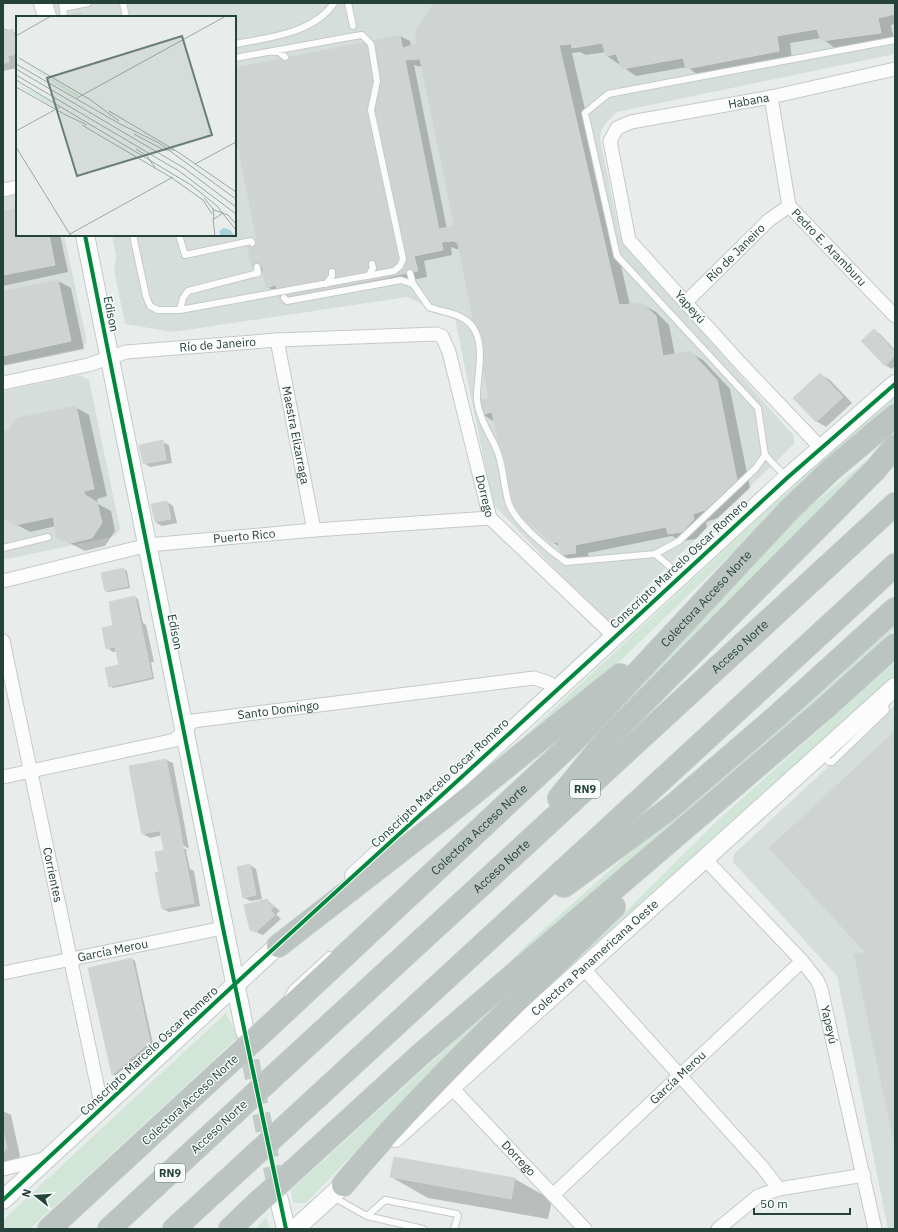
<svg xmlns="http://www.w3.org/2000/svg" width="898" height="1232" font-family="'IBM Plex Sans',sans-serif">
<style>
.built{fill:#d6dedb}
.green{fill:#d1e6d8}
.shadow{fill:#0003;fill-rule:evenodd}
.building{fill:#cfd4d2;stroke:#d1d6d4}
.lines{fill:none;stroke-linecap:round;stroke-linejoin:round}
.secondary-tunnel{stroke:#c1cbc8;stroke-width:18;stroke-dasharray:18 9;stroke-linecap:butt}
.lane-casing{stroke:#c5cac8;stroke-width:8}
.street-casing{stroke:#c5cac8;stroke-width:15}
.secondary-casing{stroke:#c3cbc8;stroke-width:20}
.highway-casing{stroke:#c3ccc9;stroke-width:24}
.lane{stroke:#fcfcfc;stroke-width:6}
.street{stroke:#fcfcfc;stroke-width:13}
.secondary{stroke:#fcfcfc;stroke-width:18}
.highway{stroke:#bcc4c2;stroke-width:22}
.highway-bridge-casing{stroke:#c3ccc9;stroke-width:24;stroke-linecap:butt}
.highway-bridge{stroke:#bcc4c2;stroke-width:22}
.cycleway-casing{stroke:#f7fbf9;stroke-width:6}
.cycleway{stroke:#00873e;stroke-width:4}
.labels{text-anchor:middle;stroke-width:3;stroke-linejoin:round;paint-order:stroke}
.shield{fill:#f7fbf9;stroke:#637a73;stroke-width:1}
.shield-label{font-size:11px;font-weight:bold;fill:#24423a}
.street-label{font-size:12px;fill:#24423a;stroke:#f7fbf9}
.inset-road{fill:none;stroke:#9aa9a4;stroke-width:1}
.view{fill:#697e78;fill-opacity:0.15;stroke:#697e78;stroke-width:2}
.inset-edge{fill:none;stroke:#24423a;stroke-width:2}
</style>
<rect width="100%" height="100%" fill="#e8edeb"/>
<path class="built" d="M54,3H895V54L617,112L605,124L601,131L600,139L621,240L794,436V444L612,620H603L493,504L455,319L407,297L173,332L125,324L114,270L116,257L112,235H235V17H57Z
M17,193V235H64L87,342L82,348L3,365V196Z
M79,375L89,380L120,529L115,536L3,560V391Z
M895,705V1229H888L837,976L733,862L734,854Z"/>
<path class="green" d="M895,391V407L813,475L618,663L472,785Z
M886,445L573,756L804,511Z
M895,620V629L750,761L474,997L538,934L885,627Z
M895,662V682L466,1070L718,820Z
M506,994L306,1203H293L291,1190Z
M226,1013L238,1037L30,1229H3V1220Z
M266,1217L270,1229H256Z"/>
<path class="shadow" d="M435,3H895V24L891,25L894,40L835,48L821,38L790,43L792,59L700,76L687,67L636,76L607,56L606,52L586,55L580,52L572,53L630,305L642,304L656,312L669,325L675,355L689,352L703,360L730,389L750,488L718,518L706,522L707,527L696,539L682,541L672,536L588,553L589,560L575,562L561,554L560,547L552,542L495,422L482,414L490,398L460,249H456L451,247L452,255L424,261L427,277L290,304L280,299L279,293L267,287L264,273L253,267L258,243L235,127V69L400,36L410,41L411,46L418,43ZM414,65L422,67L455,224L447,229Z
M3,28L17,33V68L3,71Z
M17,209V235H60L68,272L3,286V212Z
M58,281L71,288L84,349L3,366V292Z
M874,330L880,334L895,350V366L892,369L885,365Z
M820,374L830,380L852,403L826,427L816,421Z
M75,407L89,415L107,496L97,499L98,504L111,511L115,531L105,546L85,551L58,537L56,526L30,532L3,517V430L8,433Z
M162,442L169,445L172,463L150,467L144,463Z
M167,502L173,506L177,523L162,526L155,522Z
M124,569L127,571L130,588L108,592L106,591Z
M135,597L138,599L143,623L146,625L154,662H151L154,679L113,688L110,686L120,666L117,651L113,652L107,648L114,626Z
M166,760L173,763L189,849L180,843L179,845L188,851H186L190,869L194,871L200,906L169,912L163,909L156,853L165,851L162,835L150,838L143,834L130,767Z
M250,865L256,869L262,899L251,901L244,898L238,867Z
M267,900L280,911L276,914L281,919L263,935L251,930Z
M132,959L135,961L153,1044L115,1076L113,1075L89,968Z
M3,1111L11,1115L20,1156L16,1161L3,1164Z
M391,1177L515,1179L552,1200L548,1219L428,1198Z"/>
<path class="building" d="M434,3H895V14L878,18L881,33L821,41L817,29L777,36L779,51L686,69L683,58L622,69L616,54L606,56L602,43L572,48L571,44L559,45L619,305L642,303L656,316L663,356L690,351L717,380L737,480L705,510L693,514L694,519L682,532L668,534L666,527L575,545L576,553L561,555L558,542L552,543L512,509L492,412L481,415L478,400L489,398L458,244L454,241L441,242L439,229L450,227L454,224L420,59L405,60L403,48L417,43L415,31Z
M82,12V17H60L64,16Z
M3,27L4,31L13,29L17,50V54L8,56L9,62L3,64Z
M400,35L443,250L414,256L418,271L279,299L276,285L266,288L262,266L252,268L251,263L247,244L257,242L235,132V68Z
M17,208V235H49L55,265L3,275V211Z
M58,280L71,341L3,356V291Z
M874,329L894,351V357L885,366L861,341Z
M820,373L843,397L816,422L793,398Z
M76,406L94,489L84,491L85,495L97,502L102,523L92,538L71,543L57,538L53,517L16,525L3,518V430L7,432L17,418Z
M163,440L166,460L143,464L139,445Z
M167,501L171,519L155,522L151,504Z
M124,568L128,586L105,591L101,573Z
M135,596L140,620L113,626L109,602Z
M140,620L148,658L119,665L115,647L106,649L102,628Z
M148,658L152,677L109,687L105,668Z
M895,731V1148L854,954L865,952L769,848Z
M166,759L180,827L142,834L129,766Z
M180,827L183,847L164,851L160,831Z
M183,847L187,866L159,872L155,852Z
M250,864L256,895L243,898L237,867Z
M187,866L194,903L162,909L155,873Z
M267,899L274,907L270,910L275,915L256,932L250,930L244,905Z
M132,958L150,1042L112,1075L88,968Z
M3,1130L7,1148L3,1153Z
M394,1157L515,1178L511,1199L390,1177Z"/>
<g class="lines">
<path class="secondary-tunnel" d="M245,1034L278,1197"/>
<defs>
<path id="lane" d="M62,3L64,16
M123,3L126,17
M348,3L353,26
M63,8L88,3
M235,44C268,38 314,33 334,3
M274,52H279L285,57
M133,235L146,296L150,306L158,310H180L394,271L400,266L403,259L371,110L377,81L371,44L362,35L355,36L235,58
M179,235L185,255L251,241L252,243
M410,273L413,284L429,307C444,313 465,313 474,329C486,348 476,379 477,400C479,419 489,432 496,448C504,465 503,486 509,504C516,523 549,550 566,562L655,554L679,541L756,468L765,455
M368,276L373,268L372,264
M326,284L332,276V272
M284,298L287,301L401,280L413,284
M180,310L183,298L188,291L258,273L257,267
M786,477L765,455L758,408L617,256L585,113L608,94L895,40
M3,548L48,537
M655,554L680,575
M822,755L829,762H832L886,710L882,701
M288,996L292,989L329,955
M333,1197L367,1216L423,1229
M367,1216L385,1200L457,1214L458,1216L454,1229"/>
<g id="street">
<path id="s1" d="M771,97L789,206L895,316"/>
<path d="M3,190L17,187"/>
<path id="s2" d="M686,302L769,220L789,206"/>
<path id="s3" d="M277,340L314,530"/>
<path id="s4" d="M3,383L88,365L126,352L277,340L436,334L442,336L449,352L490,518L615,637"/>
<path id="s5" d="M820,447L741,364L629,240L610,141L617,128L631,122L771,97L895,69"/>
<path id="s6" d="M3,581L148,545L314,530L490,518"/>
<path id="s7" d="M3,641L102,1108"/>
<path id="s8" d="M3,777L175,740L193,721L534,678L549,683L551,687L549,696"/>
<path id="s9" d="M706,860L802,961L817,980L821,989L875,1229"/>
<path d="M584,969L763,1168L779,1189"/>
<path id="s10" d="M3,973L223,928"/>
<path id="s11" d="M452,1088L585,1229"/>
<path d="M3,1169L48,1158"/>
<path id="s12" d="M554,1194L802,961"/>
<path d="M718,1229L758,1196L779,1189L864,1175"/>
</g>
<g id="secondary">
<path d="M43,3L47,17"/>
<path d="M85,235L245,1032"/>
<path d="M354,876L787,478L895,384"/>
<path id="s13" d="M395,1138L895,687"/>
<path d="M3,1200L288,936"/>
<path d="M279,1200L286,1229"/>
<path d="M295,1229L352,1177"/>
</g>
<g id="highway">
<path d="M559,798L608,738L875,470L895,446"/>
<path d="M564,886L670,808L777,716L895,609"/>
<path d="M278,946L448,814L620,675"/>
<path id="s14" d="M263,1032L571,744L790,509L832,469L895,416"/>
<path id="s15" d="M275,1075L895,504"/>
<path d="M288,1124L895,565"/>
<path d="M294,1170L421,1054L824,709L895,645"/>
<path d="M343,1185C426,1086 521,998 614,907"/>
<path d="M49,1229L218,1073"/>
<path d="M109,1229L231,1116"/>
<path d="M174,1229L246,1163"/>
<path d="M230,1229L256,1204"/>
</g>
</defs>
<use href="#lane" class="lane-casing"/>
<use href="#street" class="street-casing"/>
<use href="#secondary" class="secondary-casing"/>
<use href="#highway" class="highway-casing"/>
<use href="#lane" class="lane"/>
<use href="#street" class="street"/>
<use href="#secondary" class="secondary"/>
<use href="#highway" class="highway"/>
<defs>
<path id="highway-bridge" d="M218,1073L263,1032
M231,1116L275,1075
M246,1163L288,1124
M256,1204L294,1170"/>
</defs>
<use href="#highway-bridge" class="highway-bridge-casing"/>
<use href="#highway-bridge" class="highway-bridge"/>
<defs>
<path id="cycleway" d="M85,235L223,928L286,1229
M3,1200L235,984L615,637L787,478L895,384"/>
</defs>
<use href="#cycleway" class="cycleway-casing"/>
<use href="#cycleway" class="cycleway"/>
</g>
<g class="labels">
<g class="shield">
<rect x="570" y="780" width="30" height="18" rx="3"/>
<rect x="155" y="1164" width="30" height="18" rx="3"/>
</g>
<g class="shield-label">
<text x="585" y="793">RN9</text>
<text x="170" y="1177">RN9</text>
</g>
<g class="street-label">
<text dy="4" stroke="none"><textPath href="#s5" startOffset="532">Habana</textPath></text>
<text dy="4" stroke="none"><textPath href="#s1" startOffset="168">Pedro E. Aramburu</textPath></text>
<text dy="4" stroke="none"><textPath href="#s2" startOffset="70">Río de Janeiro</textPath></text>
<text transform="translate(690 307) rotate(48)" y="4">Yapeyú</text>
<text transform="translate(111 314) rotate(79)" y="4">Edison</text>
<text dy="4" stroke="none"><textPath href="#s4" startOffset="219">Río de Janeiro</textPath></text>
<text dy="4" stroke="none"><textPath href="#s3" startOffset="97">Maestra Elizarraga</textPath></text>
<text dy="4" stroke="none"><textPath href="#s4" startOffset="610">Dorrego</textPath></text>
<text dy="4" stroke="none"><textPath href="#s6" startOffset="246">Puerto Rico</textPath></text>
<text transform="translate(679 564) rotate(-43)" y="4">Conscripto Marcelo Oscar Romero</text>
<text dy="4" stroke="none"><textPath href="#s14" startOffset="620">Colectora Acceso Norte</textPath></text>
<text transform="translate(175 632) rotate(79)" y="4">Edison</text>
<text dy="4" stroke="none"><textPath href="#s15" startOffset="632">Acceso Norte</textPath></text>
<text dy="4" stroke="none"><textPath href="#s8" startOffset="288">Santo Domingo</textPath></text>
<text transform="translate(440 783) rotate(-43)" y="4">Conscripto Marcelo Oscar Romero</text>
<text dy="4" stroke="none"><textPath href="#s14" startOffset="296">Colectora Acceso Norte</textPath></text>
<text dy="4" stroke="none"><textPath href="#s15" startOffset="308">Acceso Norte</textPath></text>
<text dy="4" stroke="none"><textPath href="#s7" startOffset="239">Corrientes</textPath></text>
<text dy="4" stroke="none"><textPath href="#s10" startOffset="112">García Merou</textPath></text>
<text dy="4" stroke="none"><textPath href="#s13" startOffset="269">Colectora Panamericana Oeste</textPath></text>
<text dy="4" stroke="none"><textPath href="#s9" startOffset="210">Yapeyú</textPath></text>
<text transform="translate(149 1051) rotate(-43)" y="4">Conscripto Marcelo Oscar Romero</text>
<text dy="4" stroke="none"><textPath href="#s12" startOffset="170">García Merou</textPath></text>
<text transform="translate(190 1100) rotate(-43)" y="4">Colectora Acceso Norte</text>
<text transform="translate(219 1127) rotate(-43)" y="4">Acceso Norte</text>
<text dy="4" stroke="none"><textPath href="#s11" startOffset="97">Dorrego</textPath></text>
</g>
</g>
<g transform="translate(16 16)">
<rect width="220" height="220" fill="#e8edeb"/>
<path d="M3,44L63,79L60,81ZM0,68L22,78L42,90L39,92Z" fill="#d1e6d8"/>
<path d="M208,212L214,214L219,220H205L203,215Z" fill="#a9d4db"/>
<path class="inset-road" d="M0,20L35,0M3,42L73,83M0,48L104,108L143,127L220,183M0,53L168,152L220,191M0,59L163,155L220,198M0,64L175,169L201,190L220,214M0,71L48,98M61,82L210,0M72,82L103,105M93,95L162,136L220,176M48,98L71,109M66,109L156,162L187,184L196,198M0,115L44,91M118,118L148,134H159M0,131L55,220M120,133L131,140L140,153M179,148L220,126M188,182L198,194L212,199L220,208M197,192L198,203L207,197M197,202L199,220M54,218L157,161"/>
<path class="view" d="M166,20L196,119L61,160L31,62Z"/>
<rect width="220" height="220" class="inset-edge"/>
</g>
<rect width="898" height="1232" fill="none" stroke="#24423a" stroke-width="8"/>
<g transform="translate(36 1196) rotate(287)" stroke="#f7fbf9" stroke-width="3" paint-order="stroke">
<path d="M0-3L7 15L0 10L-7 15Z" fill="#24423a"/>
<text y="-6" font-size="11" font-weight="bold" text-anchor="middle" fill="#24423a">N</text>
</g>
<path d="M754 1208v6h96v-6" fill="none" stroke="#24423a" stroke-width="2"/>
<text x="760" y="1208" font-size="12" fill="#24423a" stroke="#f7fbf9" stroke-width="3" paint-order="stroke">50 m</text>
</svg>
